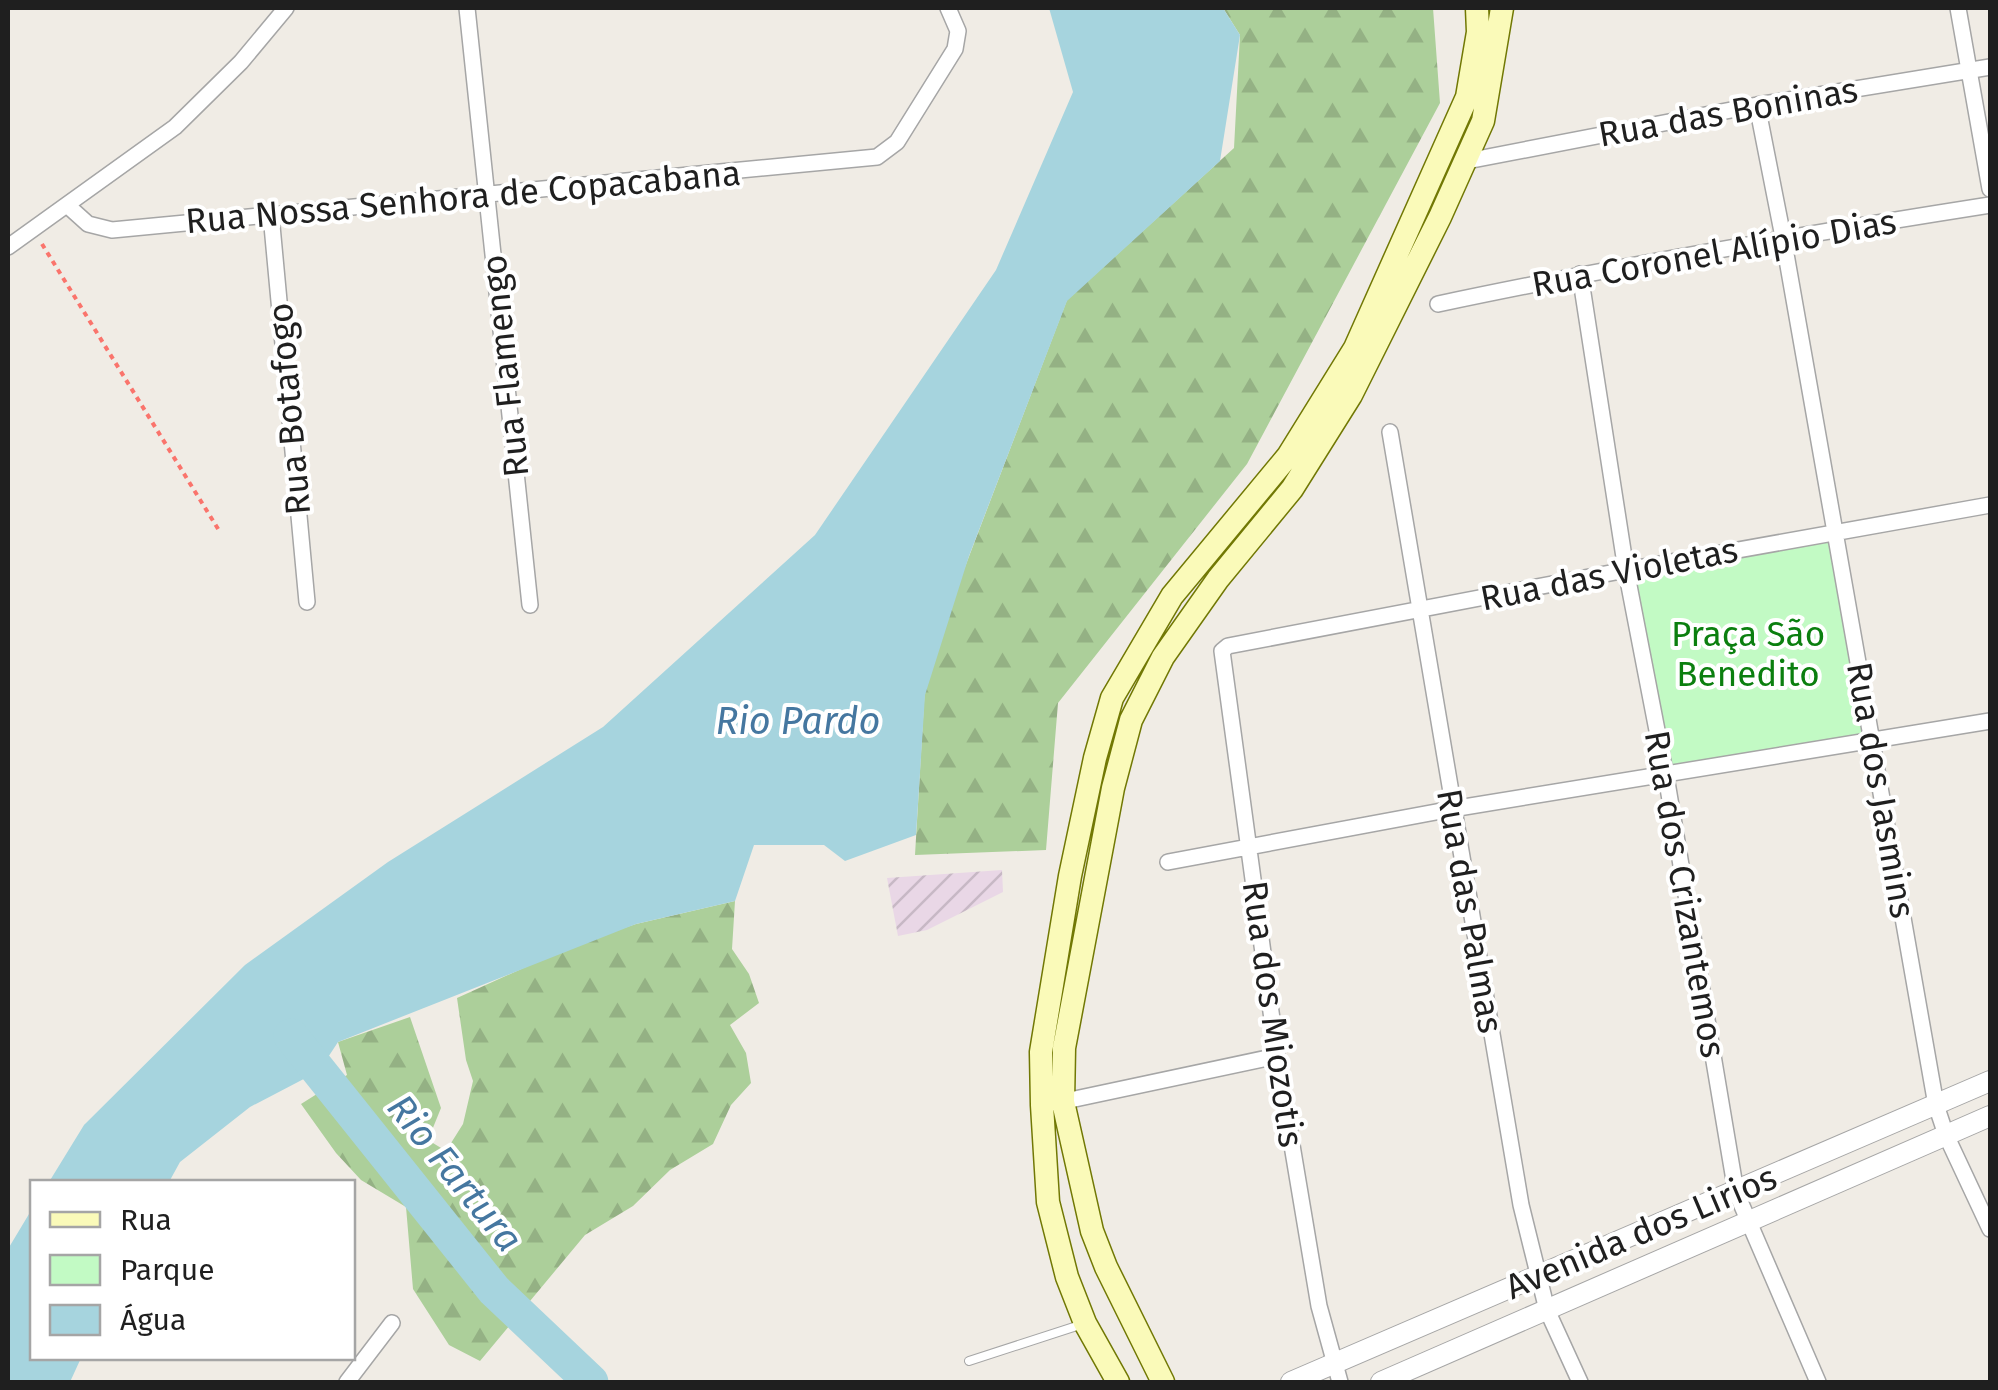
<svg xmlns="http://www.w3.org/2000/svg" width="1998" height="1390" font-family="'Fira Sans',sans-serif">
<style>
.industrial{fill:url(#industrial-furrows)}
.forest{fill:url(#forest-firs)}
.park{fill:#c2fac4}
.water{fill:#a6d4de}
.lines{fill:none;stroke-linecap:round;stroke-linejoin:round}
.river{stroke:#a6d4de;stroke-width:35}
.service-casing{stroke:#a6a6a6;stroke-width:10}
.minor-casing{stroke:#a6a6a6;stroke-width:18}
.tertiary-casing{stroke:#a6a6a6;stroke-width:22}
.secondary-casing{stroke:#717804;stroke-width:25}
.path{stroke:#fa746c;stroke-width:4;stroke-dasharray:5 5;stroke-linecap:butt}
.service{stroke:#fff;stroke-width:8}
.minor{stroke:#fff;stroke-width:15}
.tertiary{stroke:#fff;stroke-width:20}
.secondary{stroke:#fafab9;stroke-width:22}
.labels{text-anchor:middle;stroke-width:8;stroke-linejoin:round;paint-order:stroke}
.street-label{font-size:35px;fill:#1f1f1f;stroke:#fff}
.park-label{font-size:35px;fill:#0b7f0f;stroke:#fff}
.water-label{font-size:38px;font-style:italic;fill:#4577a0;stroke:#fff}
</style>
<defs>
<pattern id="industrial-furrows" width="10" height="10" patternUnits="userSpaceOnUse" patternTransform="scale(2.5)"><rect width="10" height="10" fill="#e9d7e6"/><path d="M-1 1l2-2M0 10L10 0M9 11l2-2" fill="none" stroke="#c7b8c5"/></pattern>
<pattern id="forest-firs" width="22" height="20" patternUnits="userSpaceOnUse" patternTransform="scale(2.5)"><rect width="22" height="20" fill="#accf9a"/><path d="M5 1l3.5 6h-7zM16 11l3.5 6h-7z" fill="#94b184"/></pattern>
</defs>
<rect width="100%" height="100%" fill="#f0ece5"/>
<path class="industrial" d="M1002,870L1003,892L927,930L898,936L887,878Z"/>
<path class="forest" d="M1223,8H1433L1440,103L1247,464L1058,703L1046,850L915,855L926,669L1067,300L1234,148L1240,35Z
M735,901L732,949L749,974L759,1003L730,1025L746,1053L751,1083L731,1105L713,1144L670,1170L633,1206L585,1235L480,1361L449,1345L413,1289L406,1207L361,1180L336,1153L301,1104L347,1075L338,1042L410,1017L441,1108L428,1140L446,1151L463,1124L473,1081L466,1060L457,998L581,942L636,924Z"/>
<path class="park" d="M1835,532L1866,739L1667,782L1626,570Z"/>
<path class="water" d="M1049,8H1223L1240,35L1220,161L1067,301L969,556L925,695L916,835L845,861L824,845H754L735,901L636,924L338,1042L319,1071L250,1107L180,1162L169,1182H49L84,1125L245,965L388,862L603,727L815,535L996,270L1073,92Z
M32,1209V1358H81L70,1382H8V1249Z"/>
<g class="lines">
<path class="river" d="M291,1036L494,1290L591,1382"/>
<defs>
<path id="service" d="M969,1361L1083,1324"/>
<path id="minor" d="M467,8L530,605
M1958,8L1990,189
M1757,105L1783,237L1936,1105L1946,1135L1990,1229
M1467,161L1757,105L1990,67
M68,206L88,224L112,230L877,157L897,142L955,49L958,31L948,8
M271,215L307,602
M8,247L175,127L241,62L286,8
M1580,274L1626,570L1667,782L1736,1192L1818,1382
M1438,304C1621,265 1805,234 1990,205
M1390,432L1521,1205L1547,1310L1580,1382
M1168,862L1452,809L1990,721
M1056,1103L1277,1056
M347,1382L392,1323
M1340,1382L1319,1306L1277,1056L1222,651L1228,646L1626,570L1990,505"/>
<path id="tertiary" d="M1291,1382L1990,1081
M1381,1382L1990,1116"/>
<path id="secondary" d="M1118,1382L1085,1323L1067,1277L1048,1202L1042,1105L1041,1052L1070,876L1095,758L1112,698L1172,596L1288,456L1355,348L1467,97L1478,32L1477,8
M1163,1382L1106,1267L1092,1231L1063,1102L1064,1048L1113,788L1131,720L1163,657L1218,579L1292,489L1351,395L1440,217L1483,121L1502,8"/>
</defs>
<use href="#service" class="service-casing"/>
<use href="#minor" class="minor-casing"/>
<use href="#tertiary" class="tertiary-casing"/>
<use href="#secondary" class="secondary-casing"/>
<path class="path" d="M42,244L220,532"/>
<use href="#service" class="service"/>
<use href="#minor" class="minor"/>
<use href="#tertiary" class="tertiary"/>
<use href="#secondary" class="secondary"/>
</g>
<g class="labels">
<g class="street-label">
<text transform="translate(1728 112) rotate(-10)" y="12">Rua das Boninas</text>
<text transform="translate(463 197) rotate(-5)" y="12">Rua Nossa Senhora de Copacabana</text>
<text transform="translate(1714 253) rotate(-10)" y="12">Rua Coronel Alípio Dias</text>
<text transform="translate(505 366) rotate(-96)" y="12">Rua Flamengo</text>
<text transform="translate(289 409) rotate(-95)" y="12">Rua Botafogo</text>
<text transform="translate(1609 574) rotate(-11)" y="12">Rua das Violetas</text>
<text transform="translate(1881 790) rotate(80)" y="12">Rua dos Jasmins</text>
<text transform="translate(1685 894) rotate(80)" y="12">Rua dos Crizantemos</text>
<text transform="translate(1470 911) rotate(80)" y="12">Rua das Palmas</text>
<text transform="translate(1273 1014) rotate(82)" y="12">Rua dos Miozotis</text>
<text transform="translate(1641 1232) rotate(-23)" y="12">Avenida dos Lirios</text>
</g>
<g class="park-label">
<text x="1748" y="646">Praça São<tspan x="1748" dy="40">Benedito</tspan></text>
</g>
<g class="water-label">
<text x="798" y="734">Rio Pardo</text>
<text transform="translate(455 1173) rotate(51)" y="13">Rio Fartura</text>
</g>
</g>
<rect width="1998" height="1390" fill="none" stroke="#1f1f1f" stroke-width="20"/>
<rect x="30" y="1180" width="325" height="180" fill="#ffffff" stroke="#a5a5a5" stroke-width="2.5"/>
<rect x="50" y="1212" width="50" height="15" fill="#fafab9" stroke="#a5a5a5" stroke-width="2.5"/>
<text x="120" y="1230" font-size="30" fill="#1f1f1f">Rua</text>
<rect x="50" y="1255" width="50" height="30" fill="#c2fac4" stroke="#a5a5a5" stroke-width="2.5"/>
<text x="120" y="1280" font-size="30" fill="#1f1f1f">Parque</text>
<rect x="50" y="1305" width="50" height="30" fill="#a6d4de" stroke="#a5a5a5" stroke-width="2.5"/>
<text x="120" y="1330" font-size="30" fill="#1f1f1f">Água</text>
</svg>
